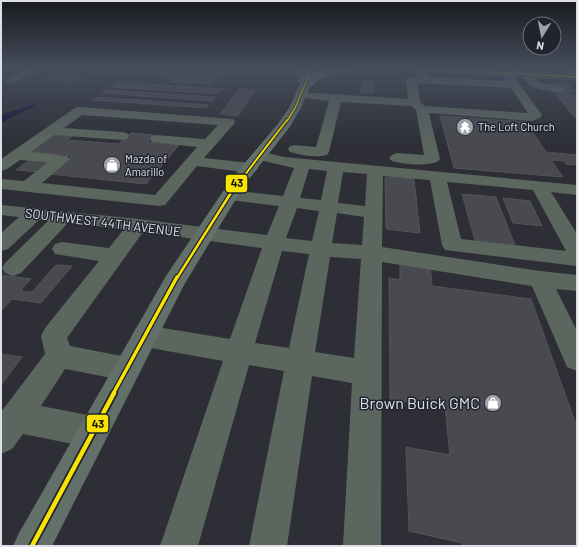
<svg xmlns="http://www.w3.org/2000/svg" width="578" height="547" font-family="Barlow,sans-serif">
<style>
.water{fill:#121538}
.building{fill:#494a50;stroke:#53545a}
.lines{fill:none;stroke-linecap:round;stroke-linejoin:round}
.minor-tunnel{stroke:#484a51;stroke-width:12;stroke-dasharray:12 5.5;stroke-linecap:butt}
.minor{fill:#5b665f;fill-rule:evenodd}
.major{fill:#637069;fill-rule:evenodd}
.bus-1-far4-casing{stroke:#21232f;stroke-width:3}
.bus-1-far3-casing{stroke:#21232f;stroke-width:4}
.bus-1-far2-casing{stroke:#21232f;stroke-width:5}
.bus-1-far1-casing{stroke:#21232f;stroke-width:6}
.bus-1-casing{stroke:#21232f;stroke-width:8}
.bus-1-far4{stroke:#f9e401;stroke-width:1.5}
.bus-1-far3{stroke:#f9e401;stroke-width:2}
.bus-1-far2{stroke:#f9e401;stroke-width:2.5}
.bus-1-far1{stroke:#f9e401;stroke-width:3.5}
.bus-1{stroke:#f9e401;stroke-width:4.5}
.labels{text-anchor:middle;stroke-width:3;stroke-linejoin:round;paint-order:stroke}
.far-poi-label{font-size:11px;fill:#dee0e8;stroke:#21232f;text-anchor:start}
.street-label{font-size:13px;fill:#dee0e8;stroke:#21232f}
.near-poi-label{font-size:16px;fill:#dee0e8;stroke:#21232f;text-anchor:end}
.line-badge{stroke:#21232f;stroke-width:1.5}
.pale-badge-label{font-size:11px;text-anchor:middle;font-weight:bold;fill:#111}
</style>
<rect width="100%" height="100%" fill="#2e2f36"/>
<path class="water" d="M31,105H37L1,123V115Z"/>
<path class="building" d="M56,68H80L72,72L50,71Z
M99,68H130L126,71Z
M134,68H157L148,74L127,73Z
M186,68H225L211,84L171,82Z
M167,69H176L168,76H158Z
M49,75L82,78L74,82H63L67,80L44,78Z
M362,81L374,82V93L361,92Z
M118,82L223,89L218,94L111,87Z
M553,84H566L575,92L560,91Z
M239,89L255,90L238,116L220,114Z
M107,90L215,97L212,101L102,93Z
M555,94L577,95V118H576Z
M97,97L209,105L206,108L92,100Z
M440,116L526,122L546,152L576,155L577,165L566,164L564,161L551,160L563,177L454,168Z
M131,133L154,135L147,142L179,145L146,184L50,174L72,156L32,152L56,134L72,136L67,140L119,144Z
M29,160L53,162L40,172L16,170Z
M385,177L414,179L420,233L386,229Z
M462,194L496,197L516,248L476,244Z
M503,198L530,201L542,226L513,223Z
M400,261L430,265L432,286L531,299L577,427V546H463L462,543L409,531L406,447L450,455L445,408L390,399L389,278L400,280Z
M56,265L72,266L41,303L12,299L1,311V275L31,279L20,291L32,292Z
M1,354L22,357L1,385Z"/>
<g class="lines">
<path class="minor-tunnel" d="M560,90L574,91"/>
<path class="minor" d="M27,68H40L14,83L10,84L5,81Z
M425,68L428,77L507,81L501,73L502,71H510L542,115L540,118L532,121L429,113L440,159L437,162C423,166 406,165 392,161L389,158L392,155L397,153L424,155L416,110L411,106L341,102L329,152L327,155C316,158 301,155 290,152L288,149L290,146L295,145L316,147L329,101L297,97L295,95L297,93L301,92L408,99L406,80L407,78L418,77L415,68ZM417,83L511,88L528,113L425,106L420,102Z
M562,68H573L577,72V80L573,79Z
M525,71C531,72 533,78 538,81C546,87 558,81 566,90L560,93L531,87L520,74Z
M79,107L233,119L235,122L233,125L204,158L250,163L256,165L258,168L256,171L250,173L197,166L165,205L159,206L1,189V179L24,181L48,162L20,160L7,169L1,171V159L75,108ZM82,115L218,125L205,139L157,135L152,136L150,139L152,142L197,147L155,195L42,183L70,159L67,156L31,152L54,135L122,140L127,139L129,136L127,133L122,132L64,128Z
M260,151L284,157L577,185V195L551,192L577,234V266L445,250L442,245L430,180L383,176L382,247L540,271L577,275V291L556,289L577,331V371L567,367L532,286L382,262L381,546H343L352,383L312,376L287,546H249L284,371L249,365L198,546H160L223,361L145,347L136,344L132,336L136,328L145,325L230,339L262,248L143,232L67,338L70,346L127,357L137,360L141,369L137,378L127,381L65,369L41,406L93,416L104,421L109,432L104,443L93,448L23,434L12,449L1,454V412L45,354L41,336L45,328L99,261L55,254L52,249L55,244L62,242L109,248L124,229L68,223L21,273L13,276L5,273L2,268L5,263L48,221L39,220L8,249L1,251V233L19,217L1,215V205L138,219L267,235L279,206L230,200L224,199L221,195L224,191L230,190L283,196L294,168L255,159L252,156L255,153ZM309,169L327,171L321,200L300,198ZM343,172L367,174L365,206L338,203ZM447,182L533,190L566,251L461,239ZM297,208L319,211L312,241L286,238ZM337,213L364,217L362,245L332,243ZM282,251L309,254L289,348L255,343ZM330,257L361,259L354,358L315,352Z"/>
<path class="major" d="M290,68H301L305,73L307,68H317L315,73L326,68H357L352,71L330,74L320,79L309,89L301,108L289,128L245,184L184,285L52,546H13L19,533L166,276L232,178L277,125L289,108L300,84L298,78Z
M405,68H473L577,74V80L410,71Z"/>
<defs>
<path id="bus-1-far4" d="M417,68L577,77
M287,121L295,108L312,68"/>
<path id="bus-1-far3" d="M234,189L287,120"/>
<path id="bus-1-far2" d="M177,278L234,188"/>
<path id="bus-1-far1" d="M113,394L177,277"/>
<path id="bus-1" d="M32,546L114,393"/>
</defs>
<use href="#bus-1-far4" class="bus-1-far4-casing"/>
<use href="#bus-1-far3" class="bus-1-far3-casing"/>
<use href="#bus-1-far2" class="bus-1-far2-casing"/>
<use href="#bus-1-far1" class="bus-1-far1-casing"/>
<use href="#bus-1" class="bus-1-casing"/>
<use href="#bus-1-far4" class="bus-1-far4"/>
<use href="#bus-1-far3" class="bus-1-far3"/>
<use href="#bus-1-far2" class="bus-1-far2"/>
<use href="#bus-1-far1" class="bus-1-far1"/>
<use href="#bus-1" class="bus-1"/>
</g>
<linearGradient id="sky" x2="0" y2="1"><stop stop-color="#191a1e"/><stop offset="0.47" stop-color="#464d5d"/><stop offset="1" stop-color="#464d5d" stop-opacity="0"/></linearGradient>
<rect width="578" height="145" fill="url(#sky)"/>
<defs>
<symbol id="temple-disc" viewBox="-11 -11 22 22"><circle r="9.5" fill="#a0a2aa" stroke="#21232f"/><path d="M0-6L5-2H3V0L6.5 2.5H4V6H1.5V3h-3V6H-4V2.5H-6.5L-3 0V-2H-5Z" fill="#fff"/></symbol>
<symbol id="shop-disc" viewBox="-11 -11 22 22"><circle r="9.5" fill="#a0a2aa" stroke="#21232f"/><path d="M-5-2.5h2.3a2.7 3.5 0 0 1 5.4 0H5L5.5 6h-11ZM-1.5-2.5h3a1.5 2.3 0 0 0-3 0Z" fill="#fff"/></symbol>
</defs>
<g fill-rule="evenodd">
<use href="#temple-disc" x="455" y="117" width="20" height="20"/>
<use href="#shop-disc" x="102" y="155" width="20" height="20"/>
<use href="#shop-disc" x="483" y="393" width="20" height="20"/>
</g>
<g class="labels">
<g class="far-poi-label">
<text x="478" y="131">The Loft Church</text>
<text x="125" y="163">Mazda of<tspan x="125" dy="13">Amarillo</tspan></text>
</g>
<g class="street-label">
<text transform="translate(103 222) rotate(7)" y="5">SOUTHWEST 44TH AVENUE</text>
</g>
<g class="near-poi-label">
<text x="480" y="409">Brown Buick GMC</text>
</g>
</g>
<g class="line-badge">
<rect x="225" y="174" width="23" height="19" rx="4" fill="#f9e401"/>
<rect x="86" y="414" width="23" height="19" rx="4" fill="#f9e401"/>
</g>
<g class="pale-badge-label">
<text x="237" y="187">43</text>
<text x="98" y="428">43</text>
</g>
<rect width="578" height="547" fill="none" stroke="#dee0e8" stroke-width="4"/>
<g transform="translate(542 36) rotate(190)"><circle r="19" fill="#21232f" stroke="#6d6f79"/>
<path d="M0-3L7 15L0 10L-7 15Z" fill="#a0a2aa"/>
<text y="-6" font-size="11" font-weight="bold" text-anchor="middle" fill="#dee0e8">N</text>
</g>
</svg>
